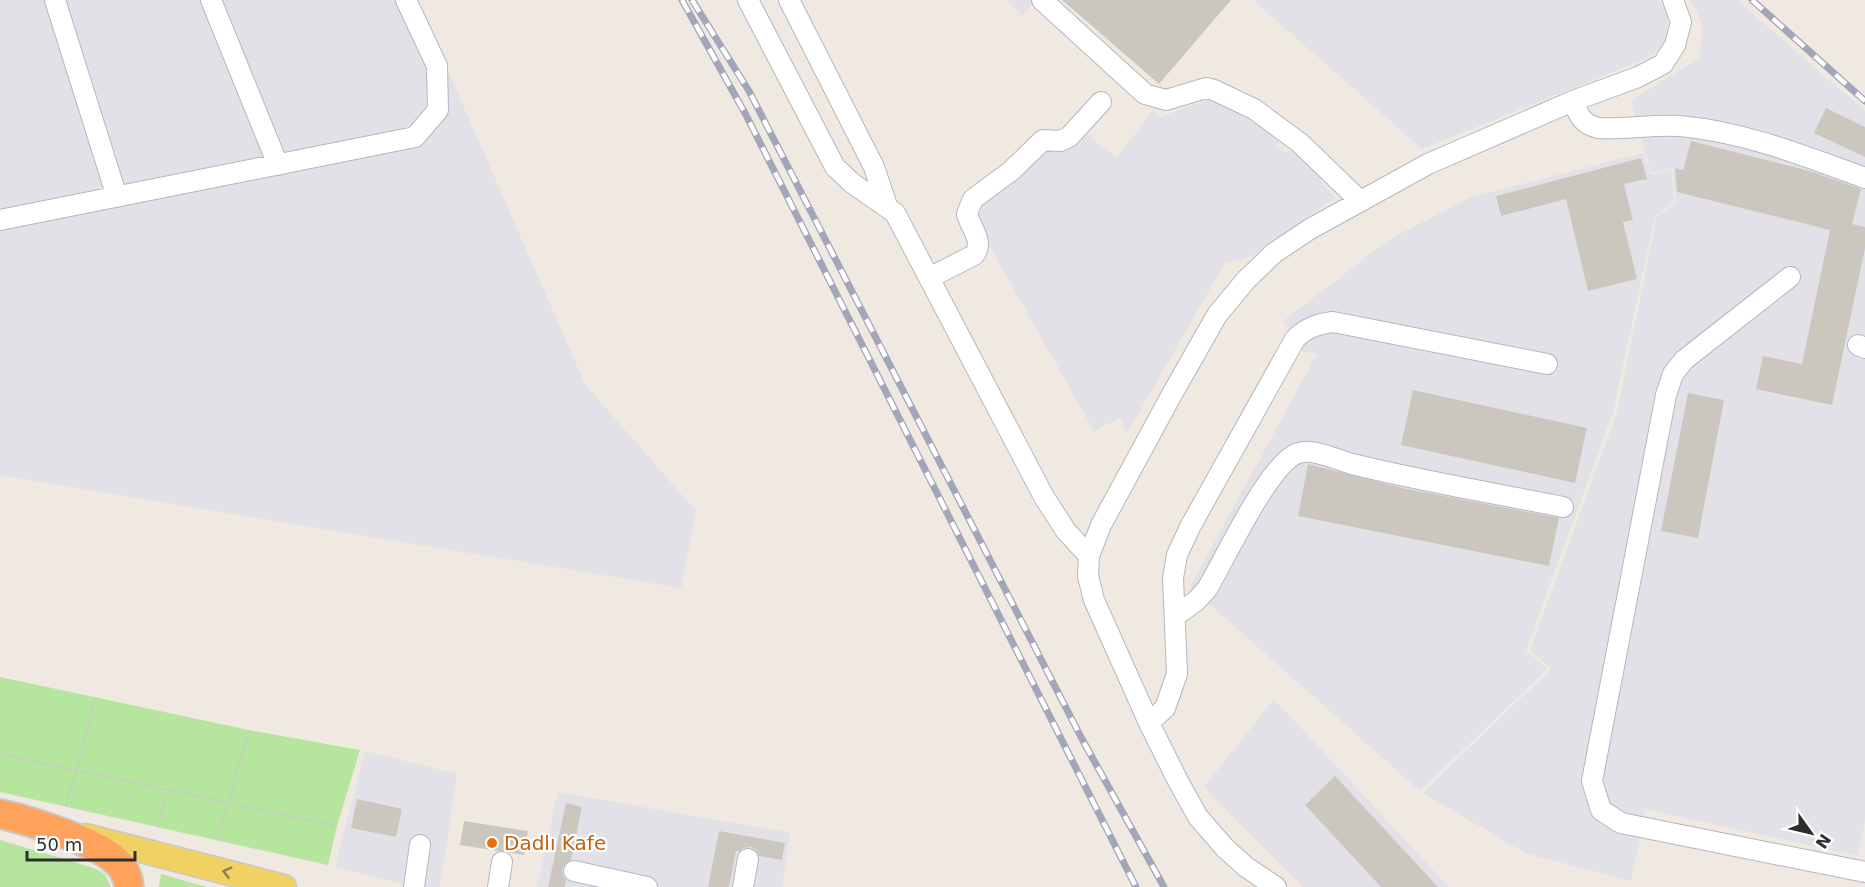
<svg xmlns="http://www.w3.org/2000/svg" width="1865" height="887" font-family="'DejaVu Sans',sans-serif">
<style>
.industrial{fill:#e3e1e8}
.green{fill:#b6e59e}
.building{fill:#cbc7bf}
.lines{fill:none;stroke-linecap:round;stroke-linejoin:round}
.minor-casing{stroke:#b4b7c1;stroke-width:22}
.major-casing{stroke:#c9c9c9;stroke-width:27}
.highway-casing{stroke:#c9c9c9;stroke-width:32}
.path{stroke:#c9c9c9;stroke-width:2;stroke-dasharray:4.5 3;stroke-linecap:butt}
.minor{stroke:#fff;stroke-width:20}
.major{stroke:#f2d163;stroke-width:24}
.highway{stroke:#ffa35c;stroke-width:28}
.rail-casing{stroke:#a3a6b8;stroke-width:7}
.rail{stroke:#fff;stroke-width:4.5;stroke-dasharray:14;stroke-linecap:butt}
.oneway{stroke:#908048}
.food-dot{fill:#e8710a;stroke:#fff;stroke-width:2}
.labels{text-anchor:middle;stroke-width:4.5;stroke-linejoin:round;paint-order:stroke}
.food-label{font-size:20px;fill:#c56008;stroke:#fff;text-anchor:start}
</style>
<rect width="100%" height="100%" fill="#efe9e1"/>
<path class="industrial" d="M0,0H417L585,384L696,511L681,588L0,475Z
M1007,0H1036L1022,16Z
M1253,0H1659L1667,11L1668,37L1664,46L1647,58L1422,149Z
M1690,0H1737L1865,111V820L1858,856L1645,809L1631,881L1525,853L1423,793L1551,669L1530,650L1617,413L1657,216L1676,203L1673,167L1651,173L1631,101L1700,57L1702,26L1695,7Z
M1214,97L1268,129L1279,140L1277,146L1285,152L1290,150L1303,158L1335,198L1248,258L1225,263L1127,433L1120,418L1094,431L973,217L983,197L1045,149L1081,130L1117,158L1153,110L1161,117Z
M1644,153L1650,175L1671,169L1674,202L1655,215L1613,412L1526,650L1547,669L1420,791L1190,587L1317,354L1304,352L1283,321L1390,239L1471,197Z
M1274,699L1449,887H1303L1204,787Z
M365,751L457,774L440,887H414L335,867Z
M558,792L790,833L782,887H537Z"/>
<path class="green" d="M0,677L249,730L360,750L337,826L328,865L0,792Z
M0,840L94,868L105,874L111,887H0Z
M161,874L207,887H159Z"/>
<path class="building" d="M1062,0H1231L1159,84Z
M1826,108L1865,127V157L1814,133Z
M1691,141L1813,172L1861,189L1852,224L1865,227V248L1832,405L1756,389L1763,356L1802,364L1830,230L1677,192L1675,168L1683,170Z
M1641,158L1647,179L1624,184L1633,220L1623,222L1637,279L1588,291L1566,199L1501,216L1496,196Z
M1413,390L1587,428L1575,483L1401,445Z
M1688,393L1724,400L1698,538L1661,531Z
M1308,464L1402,488L1559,518L1549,566L1298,516Z
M1335,776L1438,887H1381L1305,805Z
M357,799L402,809L396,837L351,828Z
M566,803L582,807L571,860L566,863L562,869L563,875L566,880L565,887H548Z
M464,821L528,831L524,855L460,845Z
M719,831L785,843L782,860L759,856L756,850L751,847L743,848L739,852L736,851L729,887H708Z"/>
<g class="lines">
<defs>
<path id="minor" d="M55,0L117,197
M211,0L278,165
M748,0L835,167L852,183L895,213L1044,497L1066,531L1089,556
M789,0L874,167L887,206
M1042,0L1145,94L1166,100L1206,88L1214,90L1254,109L1300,143L1360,201
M1573,101C1579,116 1582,124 1598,128C1625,130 1653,124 1680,126C1745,132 1805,156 1865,178
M0,220L415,137L438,110L437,66L406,0
M1790,277L1684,360L1673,374L1666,395L1592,781L1601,810L1621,823L1865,872
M929,278L974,255C985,242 970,227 967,214L973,199L1011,171L1043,140L1060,141L1069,137L1101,102
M1858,345L1865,348
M1175,616L1196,601L1207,589C1224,561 1269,463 1298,453C1314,448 1337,460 1352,464C1421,481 1493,493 1563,507
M1149,723L1165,708L1177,674L1173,578L1177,555L1190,527L1295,339C1306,328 1317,324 1333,322L1547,364
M574,871L647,887
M414,887L420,845
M498,887L502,862
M743,887L748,859
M1276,887L1246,867L1225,848L1198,817L1178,781L1149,723L1094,600L1088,576L1089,556L1101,525L1171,396L1217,315L1246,280L1274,253L1310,229L1428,164L1573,101L1638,77L1663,64L1675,45L1681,22L1673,0"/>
<path id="major" d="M86,836L284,887"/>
<path id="highway" d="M0,814C28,820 93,841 114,859C123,866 128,876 129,887"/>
</defs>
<use href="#minor" class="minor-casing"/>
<use href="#major" class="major-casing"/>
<use href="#highway" class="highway-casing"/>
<path class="path" d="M0,754L337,826
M66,807L96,697
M158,827L167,789
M218,840L249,730"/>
<use href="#minor" class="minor"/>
<use href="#major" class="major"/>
<use href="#highway" class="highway"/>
<defs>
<path id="rail" d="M682,0L746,115L1136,887
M692,0L749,91L1082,739L1164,887
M1752,0L1865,101"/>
</defs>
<use href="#rail" class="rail-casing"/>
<use href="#rail" class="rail"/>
</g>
<defs><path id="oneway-chevron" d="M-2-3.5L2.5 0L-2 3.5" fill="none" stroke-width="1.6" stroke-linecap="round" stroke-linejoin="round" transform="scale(1.5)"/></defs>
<use class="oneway" href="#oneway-chevron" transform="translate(227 872) rotate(-165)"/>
<circle class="food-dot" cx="492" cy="843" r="6"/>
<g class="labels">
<g class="food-label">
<text x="504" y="850">Dadlı Kafe</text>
</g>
</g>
<g transform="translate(1811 833) rotate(124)" stroke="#ffffff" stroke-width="4.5" paint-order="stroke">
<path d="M0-4.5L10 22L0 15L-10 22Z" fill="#2e2e2e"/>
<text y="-9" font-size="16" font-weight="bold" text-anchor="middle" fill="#2e2e2e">N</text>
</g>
<path d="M27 851v9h108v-9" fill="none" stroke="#2e2e2e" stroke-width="3"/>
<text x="36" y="851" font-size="18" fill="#2e2e2e" stroke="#ffffff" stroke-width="4.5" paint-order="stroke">50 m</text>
</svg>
